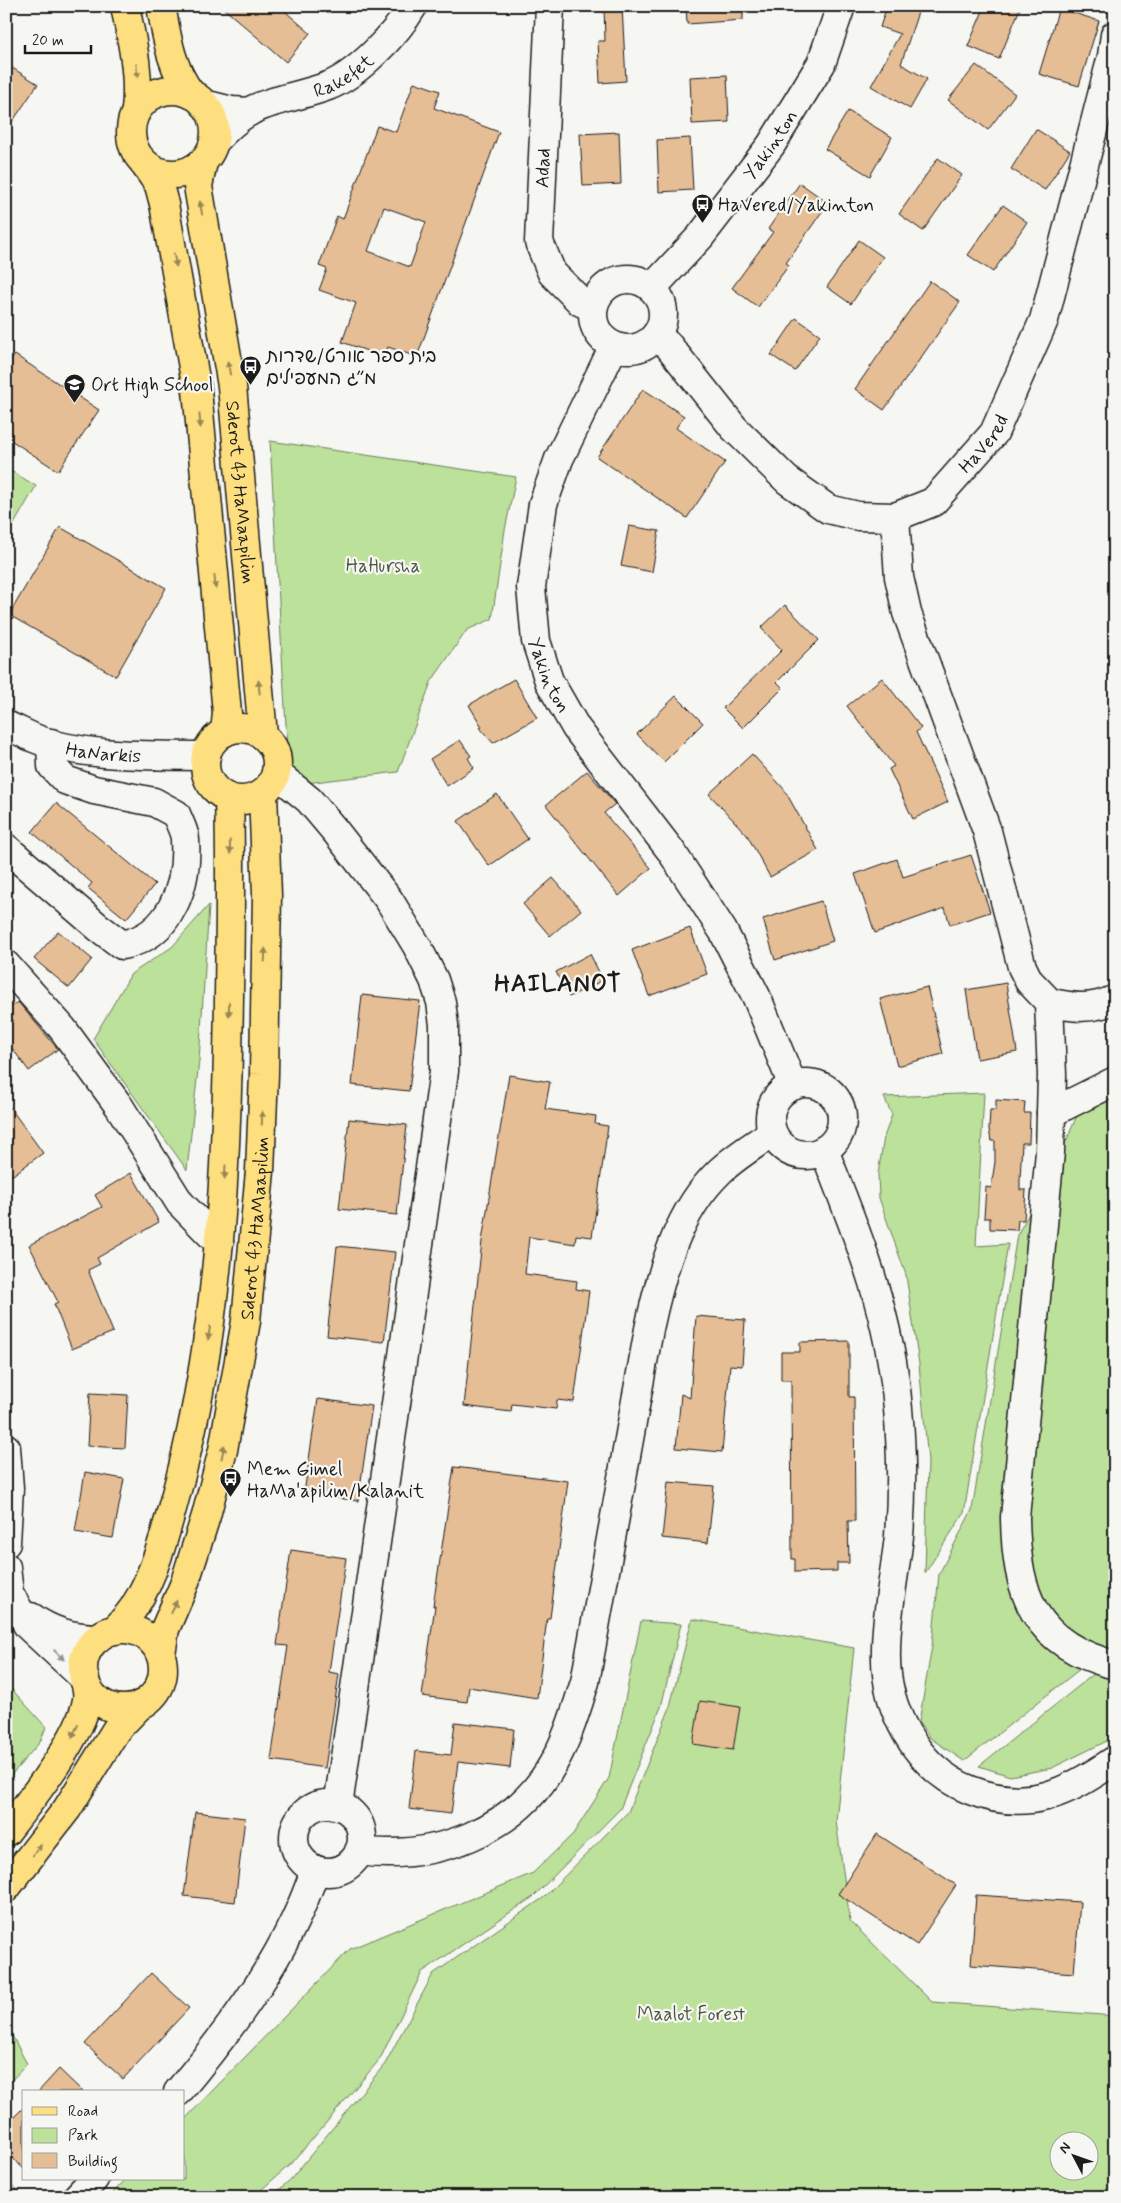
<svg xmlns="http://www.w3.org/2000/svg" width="1121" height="2203" font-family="Mynerve,'Playpen Sans Hebrew',sans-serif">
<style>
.green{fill:#bce19b;stroke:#6c7e5c;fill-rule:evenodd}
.building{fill:#e6be96;stroke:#1c1c1c;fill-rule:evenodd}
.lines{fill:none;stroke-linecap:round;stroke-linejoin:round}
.minor-casing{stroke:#1c1c1c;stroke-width:31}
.major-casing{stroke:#1c1c1c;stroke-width:31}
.minor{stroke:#f6f6f2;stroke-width:28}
.major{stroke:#fedf80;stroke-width:28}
.oneway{fill:#988753}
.oneway2{fill:#949492}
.labels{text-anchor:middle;stroke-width:4.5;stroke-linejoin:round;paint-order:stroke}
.street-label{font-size:19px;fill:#1c1c1c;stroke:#f6f6f2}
.poi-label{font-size:19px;fill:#1c1c1c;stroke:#f6f6f2;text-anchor:start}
.park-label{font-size:19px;fill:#4c5742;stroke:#f6f6f2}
.district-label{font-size:24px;font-weight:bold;letter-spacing:1px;fill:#1c1c1c;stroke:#f6f6f2}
</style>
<rect width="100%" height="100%" fill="#f6f6f2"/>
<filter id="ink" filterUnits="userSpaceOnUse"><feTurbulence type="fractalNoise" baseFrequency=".02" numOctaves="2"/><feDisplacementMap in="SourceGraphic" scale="10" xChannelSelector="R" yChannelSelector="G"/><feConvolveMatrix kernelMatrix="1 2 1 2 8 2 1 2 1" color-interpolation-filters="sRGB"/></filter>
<g filter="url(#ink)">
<path class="green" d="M270,441L516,477L505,530L492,619L467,630L431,682L398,772L306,783L290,797Z
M6,468L36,486L6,538Z
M209,905L199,1061L187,1170L93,1039L131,974L172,947Z
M1115,1085V1641L964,1761L930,1738L919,1722L932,1646L939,1574L972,1510L1017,1235L1056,1166L1082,1103Z
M984,1093L976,1246L1008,1244L964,1513L925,1573L928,1461L919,1364L906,1275L879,1198L878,1174L884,1137L892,1115L884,1097Z
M692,1619L854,1648L836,1821L850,1921L932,2002L1115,2016V2197H271L291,2179L385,2064L433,1974L543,1898L628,1812L669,1710ZM1058,2140H1088V2170H1058Z
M641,1621L681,1624L661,1707L620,1809L533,1897L422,1972L380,2059L293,2162L253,2197H109L126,2179H184V2120L350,1949L533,1873L573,1834L609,1778Z
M1115,1657V1737L1052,1768L1010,1776L979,1766Z
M6,1683L46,1727L40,1742L6,1781Z
M6,2024L27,2064L6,2086Z
M6,2178L24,2197H6Z"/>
<path class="building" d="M221,6H279L310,33L286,62Z
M604,6H622L626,81L600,83L598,41H605Z
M686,6H743V20L687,24Z
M887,6H920L901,64L927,79L910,109L871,86L900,34L880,27Z
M985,6H1021L999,59L968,46Z
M1059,8L1099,21L1079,86L1039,74Z
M6,64L38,84L6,131Z
M976,65L1015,94L988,130L948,100Z
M727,75L729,122L692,124L690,77Z
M414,82L440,91L434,108L499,132L417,357L388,347L384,357L342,342L356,303L319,290L327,269L319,266L337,216L343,219L377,126L396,132ZM384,207L426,222L410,267L368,251Z
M848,111L892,137L870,176L825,149Z
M1036,129L1070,151L1045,190L1011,169Z
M619,132L621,184L583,186L580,134Z
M690,138L693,190L659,192L657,140Z
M938,158L962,175L923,231L899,214Z
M800,183L828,203L786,263L789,265L758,307L732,288L773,232L768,229Z
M1003,205L1027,222L993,272L968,255Z
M859,240L883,257L851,304L827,287Z
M930,281L960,302L884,410L855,389Z
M796,318L820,335L795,371L771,355Z
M15,355L99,410L58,471L6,437V367Z
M643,389L684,416L676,428L725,462L687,518L597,457Z
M629,526L659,531L652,572L621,566Z
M60,527L166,588L116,676L9,615Z
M785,605L819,640L777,682L783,688L743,728L723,708L782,650L761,628Z
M882,678L921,728L916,732L948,802L913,819L889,769L894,766L847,706Z
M514,679L537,718L493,743L480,728L482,727L469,705Z
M676,696L703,723L664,762L637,734Z
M460,740L471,756L468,758L474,768L447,786L430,759Z
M752,754L784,789L818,850L770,877L747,835L709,794Z
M587,771L615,804L604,813L651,868L619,896L546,805Z
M497,794L528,839L489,866L458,821Z
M56,803L155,884L126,919L88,888L92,883L32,832Z
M971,855L990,912L950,925L945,908L875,933L855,874L897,859L903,877Z
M553,878L581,910L550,936L523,904Z
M821,901L833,941L775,960L763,919Z
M690,928L707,974L649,996L632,950Z
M58,931L92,959L69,988L34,959Z
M590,954L603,980L569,997L556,972Z
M1006,983L1017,1052L977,1059L966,990Z
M927,987L943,1054L897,1066L880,999Z
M362,995L420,1001L409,1091L352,1085Z
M18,1002L58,1049L29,1071L6,1040V1011Z
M509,1075L550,1082L545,1109L596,1116L595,1124L608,1126L592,1237L576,1235L575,1244L529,1237L525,1274L577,1281L576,1289L589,1291L574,1402L557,1400L556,1409L512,1404L511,1412L464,1406L482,1241Z
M996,1100L1025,1102L1024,1113H1030L1029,1143H1022L1020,1179V1190H1026L1024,1220H1018L1017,1230L990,1229V1218H984L986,1187L991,1188L995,1162V1141H991L989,1129L990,1110H996Z
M6,1102L43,1153L6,1180Z
M349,1119L407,1125L397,1215L339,1209Z
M131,1173L159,1222L97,1258L100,1264L88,1270L113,1332L72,1349L54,1304L58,1302L29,1245L102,1207L95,1195Z
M337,1246L395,1252L384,1342L327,1336Z
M696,1316L745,1320L742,1366L730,1365L722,1452L676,1448L681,1394L690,1398Z
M849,1341V1397H854L855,1521H848L849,1563H837V1571L795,1572V1559H792L791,1380H781V1352H800V1342Z
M90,1393L128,1395L125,1448L87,1446Z
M318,1399L372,1406L358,1501L304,1493Z
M454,1467L568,1481L550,1618H547L537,1698L469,1687L467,1702L422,1696L435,1606H433Z
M85,1472L124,1479L113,1538L75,1532Z
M668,1482L714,1486L708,1543L662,1538Z
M291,1550L346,1558L329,1672L339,1674L325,1768L271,1760L288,1646L277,1645Z
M700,1701L740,1707L733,1750L693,1744Z
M455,1722L514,1729L510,1768L458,1762L451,1814L409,1809L416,1751L451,1755Z
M195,1812L245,1818L235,1902L184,1896Z
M877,1834L956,1885L917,1945L838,1894Z
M976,1895L1080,1902L1074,1973L971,1965Z
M151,1973L189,2008L123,2079L85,2044Z
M59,2069L83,2092H38Z
M24,2107V2169L6,2152V2125Z"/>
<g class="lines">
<defs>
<g id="minor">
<path d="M550,6L539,242L552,273L581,302L593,307"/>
<path d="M204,104L232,111L249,112"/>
<path id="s1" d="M214,142C224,131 235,120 248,112C272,99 302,96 328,86C357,75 397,33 413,6"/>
<circle cx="628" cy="314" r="35"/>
<path id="s2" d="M652,288L700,237L771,145L821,64L841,6"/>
<path id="s3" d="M656,335L668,345L734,428L787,480L828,509L858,516L895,517L933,502L994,433L1044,320L1112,56L1115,35"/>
<path id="s4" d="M614,346L559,459L543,504L531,587L536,641L549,681L576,728L671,851L723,931L757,998L793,1086"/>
<path d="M895,517L899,577L907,613L987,831L1022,967L1029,981L1049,1002L1052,1075L1050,1152L1015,1517C1016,1594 1034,1645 1115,1665"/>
<path id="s5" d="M6,725C15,729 25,734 34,738C82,758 154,755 206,756"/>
<path d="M276,773L309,800L336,832L389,900L417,946L434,980L441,1002L444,1025V1071L338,1806"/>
<path d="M6,848L98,927L122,945C171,936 188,885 185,840C185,832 179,822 176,814L154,802L94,790L65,780L52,766L51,743"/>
<path d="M6,965L62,1028L119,1106L180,1203L219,1243"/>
<path d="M1049,1002C1072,1008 1093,1010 1115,999"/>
<circle cx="806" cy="1119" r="36"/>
<path d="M1051,1113L1115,1081"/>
<path d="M824,1150C859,1238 890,1313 898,1409C902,1451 902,1494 899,1536C895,1574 886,1612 886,1650C884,1707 915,1768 970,1790C1028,1813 1067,1793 1115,1760"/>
<path d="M6,1448L9,1488L6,1543"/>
<path d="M6,1567L9,1593L28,1626L85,1679"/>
<path d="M31,1617C51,1632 73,1638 98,1638"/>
<circle cx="328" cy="1838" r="34"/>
<path d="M359,1851C434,1861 515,1832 553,1764C568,1738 576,1710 585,1682L649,1329C661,1273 677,1212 720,1171C736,1156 754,1145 772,1133"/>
<path d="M178,2092C233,2026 288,1953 315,1870"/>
<path d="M77,2197L94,2179"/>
</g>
<g id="major">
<path d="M125,6C132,41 140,74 136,110"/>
<path d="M161,6C167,38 171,68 191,94"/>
<circle cx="173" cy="132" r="42"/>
<path id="s6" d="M203,162L198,186L232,386L263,735"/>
<path d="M145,165L159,185L164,204L197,390L227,713L225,732"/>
<circle cx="241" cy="764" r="36"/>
<circle cx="123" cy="1669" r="40"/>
<path d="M115,1630C121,1623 129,1615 134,1607C157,1572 169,1519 180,1479C221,1320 227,1158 229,995C230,929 231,864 229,798"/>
<path id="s7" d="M161,1654L165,1629L184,1585L206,1516L223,1450L246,1321L260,1171L264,1074L267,895L263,793"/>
<path d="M6,1832C30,1801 81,1737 87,1700C88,1695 87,1689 86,1684"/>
<path d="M6,1888L67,1809L116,1730L140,1705"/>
</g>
</defs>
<use href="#minor" class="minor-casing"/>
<use href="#major" class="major-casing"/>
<use href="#minor" class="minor"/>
<use href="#major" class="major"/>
</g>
<defs><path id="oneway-solid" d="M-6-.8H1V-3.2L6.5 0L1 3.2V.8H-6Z" transform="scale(1.25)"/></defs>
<g class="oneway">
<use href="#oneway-solid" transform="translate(137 71) rotate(84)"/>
<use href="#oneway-solid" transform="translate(201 208) rotate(-100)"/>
<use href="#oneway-solid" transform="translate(175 260) rotate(79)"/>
<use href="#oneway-solid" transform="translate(229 368) rotate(-99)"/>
<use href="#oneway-solid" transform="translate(200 421) rotate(85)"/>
<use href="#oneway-solid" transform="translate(215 582) rotate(85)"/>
<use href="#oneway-solid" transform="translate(259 687) rotate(-95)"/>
<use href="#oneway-solid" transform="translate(230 847) rotate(88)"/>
<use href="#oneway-solid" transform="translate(265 955) rotate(-88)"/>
<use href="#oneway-solid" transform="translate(229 1009) rotate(90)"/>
<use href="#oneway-solid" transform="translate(262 1118) rotate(-88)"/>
<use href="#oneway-solid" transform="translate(225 1172) rotate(94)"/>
<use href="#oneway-solid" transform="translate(209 1333) rotate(99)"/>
<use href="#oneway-solid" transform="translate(223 1452) rotate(-77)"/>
<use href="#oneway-solid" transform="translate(174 1607) rotate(-67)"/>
<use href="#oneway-solid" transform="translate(75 1731) rotate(116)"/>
<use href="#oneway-solid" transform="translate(37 1850) rotate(-53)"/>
</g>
<use class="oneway2" href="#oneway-solid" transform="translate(59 1655) rotate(44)"/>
</g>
<defs>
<symbol id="bus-pin" viewBox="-11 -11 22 30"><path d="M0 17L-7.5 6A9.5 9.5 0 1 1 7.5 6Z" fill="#1c1c1c" stroke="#f6f6f2"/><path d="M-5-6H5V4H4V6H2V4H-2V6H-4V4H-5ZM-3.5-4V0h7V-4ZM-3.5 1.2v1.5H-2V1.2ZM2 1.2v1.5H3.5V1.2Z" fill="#fff"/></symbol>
<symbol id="school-pin" viewBox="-11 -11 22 30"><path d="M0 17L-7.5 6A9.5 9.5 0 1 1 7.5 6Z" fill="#1c1c1c" stroke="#f6f6f2"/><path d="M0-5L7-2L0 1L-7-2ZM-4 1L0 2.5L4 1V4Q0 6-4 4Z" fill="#fff"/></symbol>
</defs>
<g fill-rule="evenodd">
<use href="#bus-pin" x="690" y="192" width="25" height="34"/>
<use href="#bus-pin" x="238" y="354" width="25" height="34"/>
<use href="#school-pin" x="62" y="372" width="25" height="34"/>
<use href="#bus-pin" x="218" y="1466" width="25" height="34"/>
</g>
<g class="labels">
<g class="street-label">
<text dy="7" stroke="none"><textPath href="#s1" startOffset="148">Rakefet</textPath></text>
<text dy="7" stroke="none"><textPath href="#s2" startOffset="186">Yakinton</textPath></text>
<text transform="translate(542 168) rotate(-87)" y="7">Adad</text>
<text dy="7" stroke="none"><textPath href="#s3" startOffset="432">HaVered</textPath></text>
<text dy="7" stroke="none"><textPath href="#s6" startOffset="334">Sderot 43 HaMaapilim</textPath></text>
<text dy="7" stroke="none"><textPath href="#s4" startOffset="348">Yakinton</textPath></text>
<text dy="7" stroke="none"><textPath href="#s5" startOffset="102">HaNarkis</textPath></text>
<text dy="7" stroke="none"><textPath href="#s7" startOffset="438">Sderot 43 HaMaapilim</textPath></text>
</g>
<g class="poi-label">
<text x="718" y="211">HaVered/Yakinton</text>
<text x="266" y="362">בית ספר אורט/שדרות<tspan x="266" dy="22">מ״ג המעפילים</tspan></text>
<text x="91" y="391">Ort High School</text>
<text x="247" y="1475">Mem Gimel<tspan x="247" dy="22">HaMa'apilim/Kalanit</tspan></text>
</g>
<g class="park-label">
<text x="383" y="572">HaHursha</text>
<text x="691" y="2020">Maalot Forest</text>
</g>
<g class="district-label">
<text x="558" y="991">HAILANOT</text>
</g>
</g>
<rect width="1121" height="2203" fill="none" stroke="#f6f6f2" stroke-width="25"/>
<rect x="12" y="12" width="1096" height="2178" fill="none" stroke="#1c1c1c" stroke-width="2" filter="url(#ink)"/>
<rect x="22" y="2090" width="162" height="90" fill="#f6f6f2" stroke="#9f9f9c"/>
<rect x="32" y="2107" width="25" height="8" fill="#fedf80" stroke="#9f9f9c"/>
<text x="68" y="2116" font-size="15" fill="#1c1c1c">Road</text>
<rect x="32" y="2128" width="25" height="15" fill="#bce19b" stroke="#9f9f9c"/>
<text x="68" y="2140" font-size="15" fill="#1c1c1c">Park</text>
<rect x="32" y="2153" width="25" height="15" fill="#e6be96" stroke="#9f9f9c"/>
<text x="68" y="2166" font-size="15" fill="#1c1c1c">Building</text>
<g transform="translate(1074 2156) rotate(311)"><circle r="24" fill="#f6f6f2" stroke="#9f9f9c"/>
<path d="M0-4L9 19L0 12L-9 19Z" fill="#1c1c1c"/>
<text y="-8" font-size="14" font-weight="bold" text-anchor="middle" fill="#1c1c1c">N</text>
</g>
<path d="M25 45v8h66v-8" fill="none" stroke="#1c1c1c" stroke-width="2.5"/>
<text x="32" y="45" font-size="15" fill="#1c1c1c" stroke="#f6f6f2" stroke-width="4" paint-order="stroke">20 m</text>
</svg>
